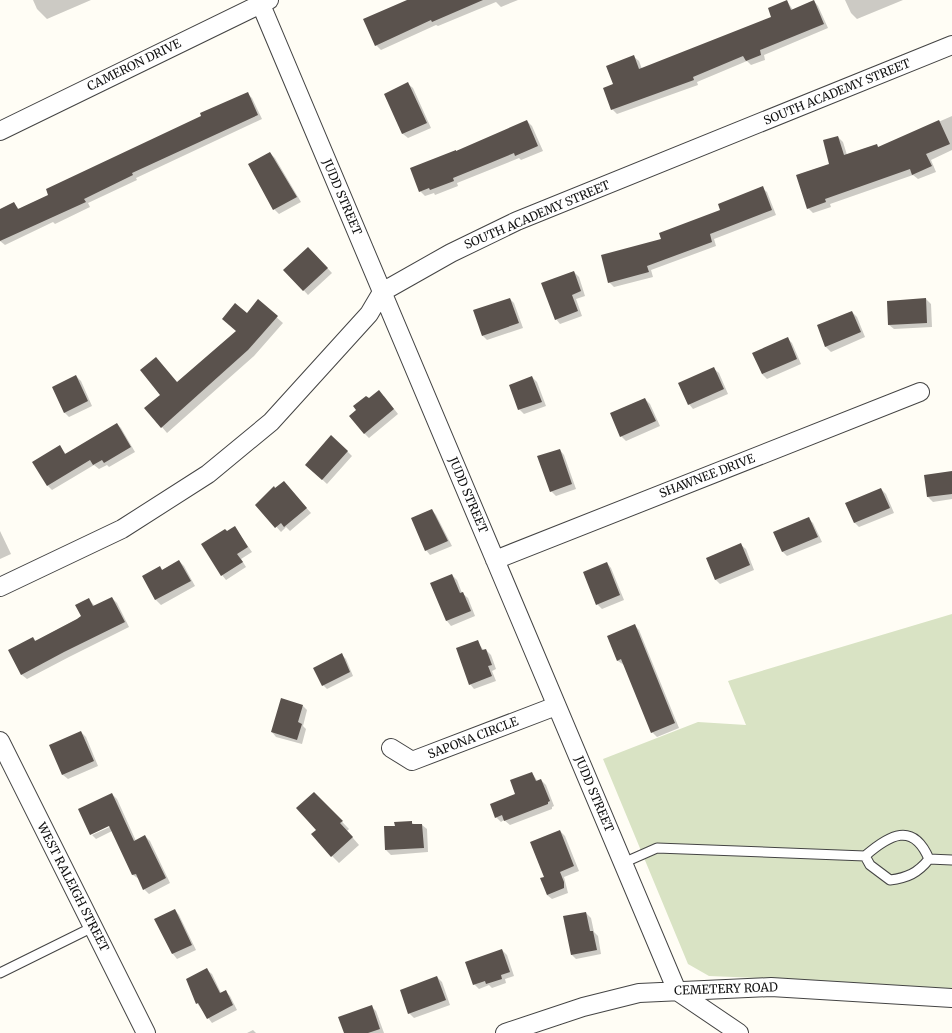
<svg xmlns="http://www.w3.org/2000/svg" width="952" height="1033" font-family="Merriweather,serif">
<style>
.cemetery{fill:#d9e3c4}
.shadow{fill:#0003}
.building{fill:#5a524d}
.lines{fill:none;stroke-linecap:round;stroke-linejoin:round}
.service-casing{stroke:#444;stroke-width:11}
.minor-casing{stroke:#444;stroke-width:20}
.service{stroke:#fff;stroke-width:9}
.minor{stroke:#fff;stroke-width:18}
.labels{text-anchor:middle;stroke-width:4;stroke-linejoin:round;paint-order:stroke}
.street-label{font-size:12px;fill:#111;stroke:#fff}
</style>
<rect width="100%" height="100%" fill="#fffdf5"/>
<path class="cemetery" d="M952,614V991L806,980L709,976L688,964L603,759L698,722L746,725L728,681Z"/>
<path class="shadow" d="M33,0H91L47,19L37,9Z
M409,0H518L501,7L496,2L438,26L436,25L381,50L376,45Z
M845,0H903L857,19L851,13Z
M787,1L793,10L814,1L818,6L828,28L764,55L765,60L751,65L747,61L697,82L698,85L617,114L612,109L615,85L634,57L639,61L642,69L773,17Z
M408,84L413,88L431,128L408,138L403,134L385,94Z
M247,93L252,98L262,119L136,178L137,180L88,203L90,207L55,224L53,222L5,245L0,241V210L14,204L19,209L50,195Z
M952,116V150L931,160L936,172L918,179L913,175L830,204L831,207L813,213L808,208L830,165L838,137L843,142L847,155L876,145L879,148Z
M527,121L532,126L543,151L521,160L519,158L457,183L458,186L435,195L434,193L425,196L420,191L456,152Z
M270,153L275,158L301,202L279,214L274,209Z
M762,188L767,192L776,215L714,239L716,246L651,270L653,277L614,287L609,282L663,239L722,211Z
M313,253L332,273L308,295L285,270Z
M574,272L579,277L585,296L576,299L582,316L560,324L556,319Z
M510,299L514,303L523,328L487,340L483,336Z
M926,299L931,304L932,327L894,329L889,325L888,302Z
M258,301L283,323L254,356L167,433L146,408L177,383L237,331Z
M852,312L857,317L865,337L831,352L826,347L818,326Z
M788,339L792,343L801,364L767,379L762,374L754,353Z
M714,369L719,373L728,394L693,409L689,404Z
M76,376L81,381L92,406L69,417L64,412Z
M532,377L537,382L546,406L524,414L519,409Z
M384,396L398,414L369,438L364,433L369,400Z
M645,399L650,404L660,426L626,441L621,436Z
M117,424L121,428L135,452L109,467L107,465L99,469L94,465L52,490L48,486L60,447L66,454Z
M560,450L564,455L576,489L556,496L551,491Z
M347,451L352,456L327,484L311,469Z
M952,472V499L933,502L928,497L925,476Z
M288,487L311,513L290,531L286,527L281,532L257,505L276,489Z
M881,489L886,494L894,513L859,527L854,522Z
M432,510L436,515L452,546L430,555L426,550Z
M808,518L813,523L822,542L787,556L782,551Z
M235,528L252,552L241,559L246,567L226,580L222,575L228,532Z
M0,531L11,554L0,559Z
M741,545L746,549L754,570L720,584L715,579Z
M179,561L184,566L195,586L161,605L156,600L144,576L160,568L162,570Z
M607,563L611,568L624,600L602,609L597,604Z
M452,575L457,580L462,593L468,598L475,616L451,626L447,621L431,584Z
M112,598L117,603L129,627L69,657L27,679L22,675L9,650L33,638L36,641L77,619L82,616L89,600L95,606Z
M635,626L639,630L679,728L657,737L652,732L624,665L618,661L608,637Z
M477,641L484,651L486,650L491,655L496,669L492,671L496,681L474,689L470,684Z
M342,655L346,659L353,676L327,689L323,685Z
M303,706L307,710L303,726L306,729L302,744L276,737L272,732Z
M81,732L86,737L98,766L68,779L63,775Z
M532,773L538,782L541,780L546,785L554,806L552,807V809L510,825L504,820L501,822L496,817L516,795Z
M314,793L349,829L347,831L359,845L339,863L332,856L317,830Z
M112,794L117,799L136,841L145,836L150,841L170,883L149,894L144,889L139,879L133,875L112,831L96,839L92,835L114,825L113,823L91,834L79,809Z
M411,822L415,825H422L427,829L428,852L391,855L386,850L396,827Z
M560,831L565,836L579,871L564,877L568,893L552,899L547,895L545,877Z
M175,910L179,915L196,950L177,959L173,954L155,920Z
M586,913L591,918L594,932L598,936L601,954L576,959L571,954Z
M502,950L507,955L514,976L505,979L506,983L492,988L489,985L479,989L474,984Z
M207,970L212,974L221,993L225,991L230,996L237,1010L212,1023L197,1003Z
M437,977L442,982L450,1005L414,1018L409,1013Z
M371,1006L376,1011L384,1033H345Z
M253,1030L256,1033H247Z"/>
<path class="building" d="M407,0H483L432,22L431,20L375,46L363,19Z
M787,0L791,10L814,0L824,24L760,50L761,55L746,61L743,56L693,77L694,80L611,110L603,88L613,84L606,66L634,55L639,69L771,17L768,8Z
M408,82L427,123L402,134L384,94Z
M248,92L258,115L132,173L133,175L84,199L86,202L0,241V209L14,202L18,209L48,195L46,189L201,116L200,113Z
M527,120L538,146L515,156L514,153L490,163L453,178L454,181L430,190L429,188L419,192L410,168L456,150V151Z
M939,120L950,144L926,154L932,166L912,175L910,169L825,199L826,202L807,209L796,175L829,164L823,140L838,136L844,155L877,144L878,147Z
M270,152L297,197L273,210L248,164Z
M763,186L772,210L710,234L712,242L647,266L649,272L608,283L601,255L661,239L659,233L720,210L718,204Z
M308,247L328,268L303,291L283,270Z
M574,271L581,291L572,295L578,311L555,320L541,283Z
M510,298L519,323L482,336L473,310Z
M926,298L927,323L888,325L887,301Z
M258,299L278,316L248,350L161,428L144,408L160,395L140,370L156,357L177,382L236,331L222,319L235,303L247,313Z
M852,311L861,332L825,347L817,325Z
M788,337L797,359L762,374L752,353Z
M714,367L724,389L688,405L678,383Z
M76,375L88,401L64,413L52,387Z
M532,376L542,402L518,410L509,385Z
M379,390L394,409L364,434L349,416L356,410L353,406L366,396L369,398Z
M645,398L656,421L620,437L610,413Z
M117,423L131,447L104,463L102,460L93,465L90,460L47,486L32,462L60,445L65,454Z
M331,435L348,451L322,480L305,465Z
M560,449L572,484L550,492L537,456Z
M952,471V494L927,497L924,475Z
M284,481L307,508L284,527L281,523L275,528L255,505L274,486L275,488Z
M881,488L890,508L854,523L845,503Z
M432,509L448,541L425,551L411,518Z
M809,517L818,537L782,552L773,532Z
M235,526L248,547L237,554L243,562L221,576L201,544L225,529L227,531Z
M741,543L750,565L715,580L706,558Z
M179,560L191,581L155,600L142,576L160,566L162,570Z
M607,562L620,595L596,605L583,572Z
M452,574L460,593L463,592L471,611L446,621L430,583Z
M112,597L125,622L64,652L21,675L8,650L33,637L35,641L77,619L81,616L75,605L89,598L93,606Z
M635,624L675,723L651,733L621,659L617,661L607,636Z
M478,640L482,650L486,649L492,665L488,666L492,676L469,685L456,648Z
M342,653L350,672L322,686L313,668Z
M281,698L303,705L298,722L302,724L297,740L271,732Z
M81,731L94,761L62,775L49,745Z
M532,772L536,781L541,779L550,801L548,802V804L504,821L502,815L495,818L490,804L515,794L510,780Z
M314,792L343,821L340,823L353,837L331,857L311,834L316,830L296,808Z
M112,793L134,841L145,835L166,878L143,890L136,874L132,875L109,826L90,835L78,809Z
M412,821V824H422L424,848L385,850L384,826H395L394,822Z
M560,830L574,866L560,872L564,882V888L547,895L540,878L544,877L530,842Z
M175,909L192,945L172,954L154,919Z
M586,912L590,931H593L597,950L571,955L563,916Z
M502,949L510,972L501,975L502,979L486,984L485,981L473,985L465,962Z
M207,968L220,993L226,990L233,1005L207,1019L198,1003L196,1004L186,979Z
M437,976L446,1000L408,1014L400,990Z
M372,1005L380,1029L368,1033H344L338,1017Z"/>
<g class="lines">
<defs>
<path id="service" d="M865,856L870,865L890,880C907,878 918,873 929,859
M623,863L657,848L865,856C889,835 913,821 929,859L952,860
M0,973L93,927"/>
<path id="minor" d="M259,0L677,991L739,1033
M0,131L269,0
M495,560L920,392
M0,587L122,529L208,474L271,422L369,314L382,292L451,253L517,221L952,45
M0,741L146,1033
M391,748L412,761L556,706
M505,1033L583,1007L639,993L771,987L952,998"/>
</defs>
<use href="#service" class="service-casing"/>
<use href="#minor" class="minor-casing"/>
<use href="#service" class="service"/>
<use href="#minor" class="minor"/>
</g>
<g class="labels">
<g class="street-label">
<text transform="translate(134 65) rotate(-26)" y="4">CAMERON DRIVE</text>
<text transform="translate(837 92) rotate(-22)" y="4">SOUTH ACADEMY STREET</text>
<text transform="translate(342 197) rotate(67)" y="4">JUDD STREET</text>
<text transform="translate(537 215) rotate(-23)" y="4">SOUTH ACADEMY STREET</text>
<text transform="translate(707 476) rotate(-21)" y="4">SHAWNEE DRIVE</text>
<text transform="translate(468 495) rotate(67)" y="4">JUDD STREET</text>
<text transform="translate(473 738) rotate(-21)" y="4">SAPONA CIRCLE</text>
<text transform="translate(594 794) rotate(67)" y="4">JUDD STREET</text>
<text transform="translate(73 887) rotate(63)" y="4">WEST RALEIGH STREET</text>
<text transform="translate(726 989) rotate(-2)" y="4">CEMETERY ROAD</text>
</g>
</g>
</svg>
